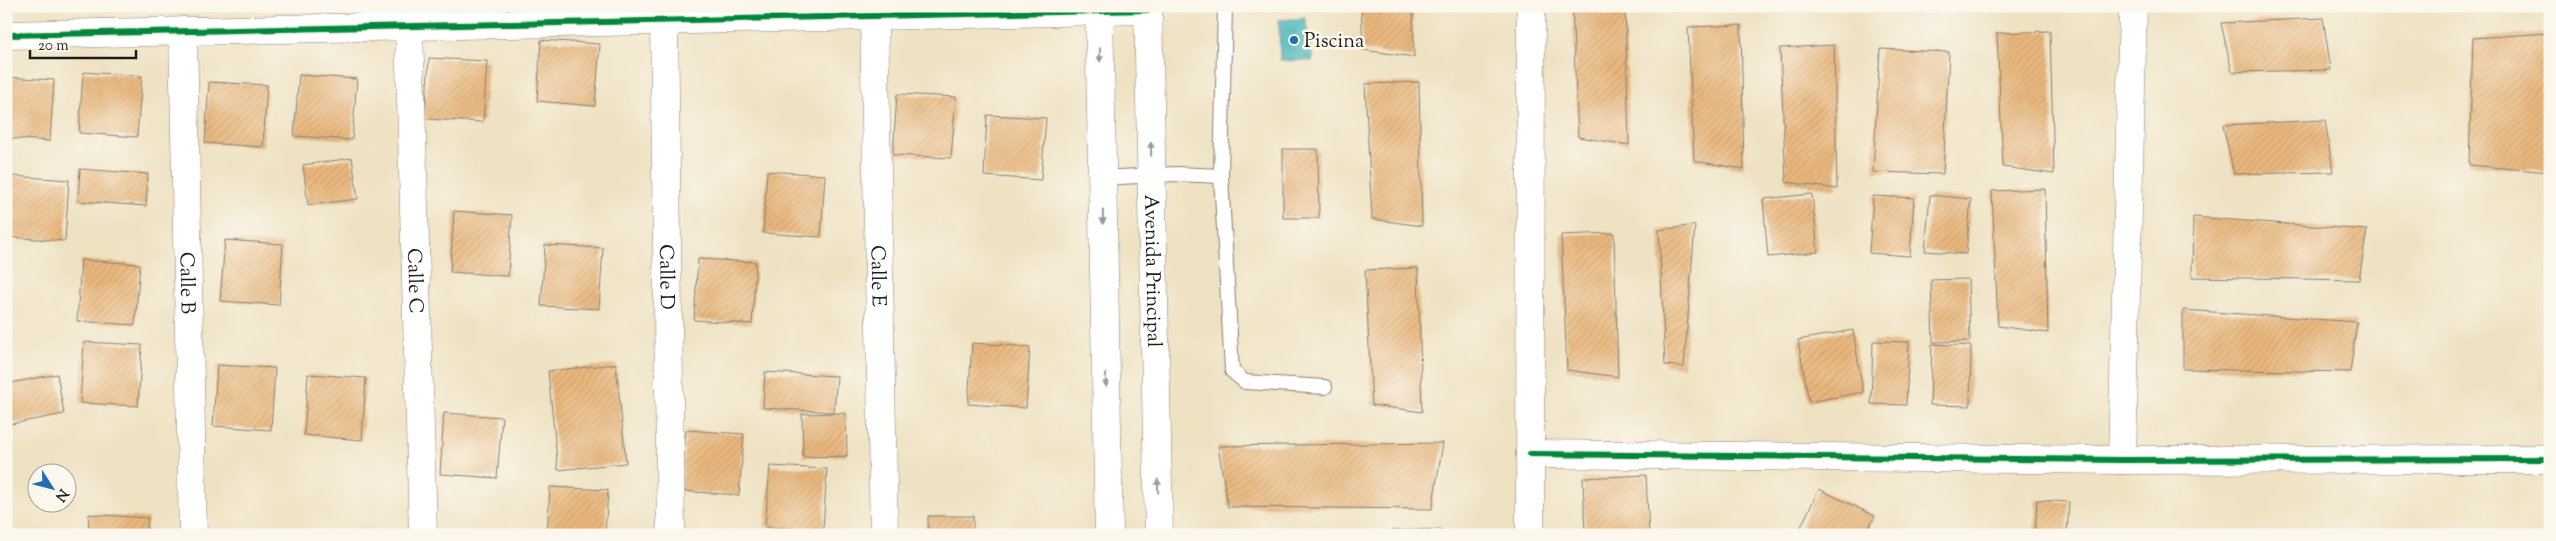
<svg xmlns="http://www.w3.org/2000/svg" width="2556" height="541" font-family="'Sorts Mill Goudy',serif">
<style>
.water{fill:url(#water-ripples);stroke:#2f686a}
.building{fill:url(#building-hatch)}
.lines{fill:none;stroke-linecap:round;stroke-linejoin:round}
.service-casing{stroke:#867f70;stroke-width:16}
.minor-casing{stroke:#867f70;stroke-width:29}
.service{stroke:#fff;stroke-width:14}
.minor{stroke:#fff;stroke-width:28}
.cycleway-casing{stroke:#fbf7ec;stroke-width:9}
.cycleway{stroke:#00873e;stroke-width:6}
.oneway{fill:#999}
.poi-dot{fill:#1f6fb2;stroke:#fbf7ec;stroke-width:2}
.labels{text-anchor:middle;stroke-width:5;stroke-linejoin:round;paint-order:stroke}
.poi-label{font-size:20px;fill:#1c1c1c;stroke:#fbf7ec;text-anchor:start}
.street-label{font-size:20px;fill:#1c1c1c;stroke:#fbf7ec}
</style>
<defs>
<pattern id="water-ripples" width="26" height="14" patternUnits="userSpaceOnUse" patternTransform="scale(1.25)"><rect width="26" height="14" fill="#42b3b8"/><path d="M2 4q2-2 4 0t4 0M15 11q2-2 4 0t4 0" fill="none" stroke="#369195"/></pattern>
<pattern id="building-hatch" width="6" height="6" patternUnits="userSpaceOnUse" patternTransform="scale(1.25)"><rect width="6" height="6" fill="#eab87e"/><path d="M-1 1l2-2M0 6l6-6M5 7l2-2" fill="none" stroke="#c89e6c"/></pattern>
</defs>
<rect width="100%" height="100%" fill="#fbf7ec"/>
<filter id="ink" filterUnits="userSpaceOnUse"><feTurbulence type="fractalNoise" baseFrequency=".02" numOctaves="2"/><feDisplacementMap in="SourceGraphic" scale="10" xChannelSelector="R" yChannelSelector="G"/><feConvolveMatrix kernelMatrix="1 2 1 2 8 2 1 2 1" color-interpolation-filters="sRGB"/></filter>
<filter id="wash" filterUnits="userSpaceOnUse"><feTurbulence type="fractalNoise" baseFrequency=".0096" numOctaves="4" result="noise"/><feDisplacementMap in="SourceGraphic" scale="20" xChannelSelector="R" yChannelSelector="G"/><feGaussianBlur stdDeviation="1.12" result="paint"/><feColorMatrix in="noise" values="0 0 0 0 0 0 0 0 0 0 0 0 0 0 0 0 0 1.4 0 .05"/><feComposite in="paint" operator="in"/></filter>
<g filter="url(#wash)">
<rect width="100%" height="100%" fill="#efe2c3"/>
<path class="water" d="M1305,18L1313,61L1280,60L1279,20Z"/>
<g id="blocks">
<path class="building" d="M1361,6H1413L1414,57L1363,50Z
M1572,6H1625L1629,145L1578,137Z
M2323,18L2331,70L2232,72L2221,23Z
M1741,25L1744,169L1694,161L1688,27Z
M2050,31L2054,174L2003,167L1997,33Z
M2550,33V172L2469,165L2473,38Z
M541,40L600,44L595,106L537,101Z
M1834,45L1837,189L1786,182L1780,48Z
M1880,49L1949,52L1943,174L1873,172Z
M429,58L487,61L483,122L425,119Z
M83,72L142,76L137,137L79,133Z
M299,75L357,79L352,140L294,136Z
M6,77L54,80L50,141L6,138Z
M209,82L267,85L263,147L205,143Z
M1419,82L1422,226L1372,219L1365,84Z
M897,94L956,97L951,158L893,155Z
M987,115L1046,118L1041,180L984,176Z
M2325,120L2333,172L2234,174L2223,125Z
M1283,149H1318L1319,218H1283Z
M352,158L358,199L308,205L303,165Z
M80,169L148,174L146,206L78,201Z
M767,171L825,175L821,237L763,233Z
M12,176L69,180L65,241L7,237Z
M2045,189L2048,333L1998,326L1992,191Z
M1812,194L1818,252L1768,257L1763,199Z
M1930,195L1971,199L1966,254L1925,251Z
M1873,196L1914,198L1910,256L1869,253Z
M454,211L512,215L508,276L450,272Z
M2193,217L2367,230L2359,280L2192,277Z
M1695,225L1684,367L1665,365L1659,230Z
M1614,233L1618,377L1567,370L1561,235Z
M225,240L283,244L279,305L220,301Z
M545,245L603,248L599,309L541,306Z
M698,259L756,262L752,324L694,320Z
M81,260L140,264L135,325L77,321Z
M1418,268L1422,412L1372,405L1365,270Z
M1968,279L1970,341L1933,342L1931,280Z
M2183,310L2357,322L2350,372L2183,369Z
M1853,330L1863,392L1809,402L1798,340Z
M1873,341L1909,342L1906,405L1871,404Z
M84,342L142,345L138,406L80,403Z
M972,343L1030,347L1026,408L968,404Z
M1932,344L1971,346L1970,406L1930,405Z
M616,364L626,463L558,470L548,371Z
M217,365L275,368L271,430L213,426Z
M765,372L837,376L834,412L763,408Z
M57,374L64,414L6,425V384Z
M308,374L366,378L362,440L304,435Z
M444,413L502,417L497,478L440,474Z
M846,413L847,456L803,457L802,414Z
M686,430L744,434L739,495L681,491Z
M1443,443L1432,509L1228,507L1218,446Z
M770,466L827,469L823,530L765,527Z
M1646,475L1649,535H1585L1583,478Z
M550,487L608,490L605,535H547Z
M1819,489L1875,516L1865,535H1797Z
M2037,500L2069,502L2067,535H2035Z
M89,514L148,518L146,535H88Z
M928,516H973V535H928Z
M1441,529V535H1388V531Z"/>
</g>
</g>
<g filter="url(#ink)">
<use href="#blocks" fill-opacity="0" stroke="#867f70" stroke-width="1"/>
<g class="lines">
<defs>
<path id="service" d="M1225,6L1221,176L1232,371L1245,382L1325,387
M1102,178L1176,174L1221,176"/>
<g id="minor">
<path d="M1099,6L1109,535"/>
<path id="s1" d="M1148,6L1159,535"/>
<path id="s2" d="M874,16L884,535"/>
<path id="s3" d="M664,21L671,535"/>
<path id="s4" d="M409,26L423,535"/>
<path id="s5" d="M183,31L193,535"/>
<path d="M6,35L1148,10"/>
<path d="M1530,454L2122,460L2550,459"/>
<path d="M2122,460L2133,6"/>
<path d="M1530,535L1531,6"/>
</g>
</defs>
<use href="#service" class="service-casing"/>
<use href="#minor" class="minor-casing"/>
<use href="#service" class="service"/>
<use href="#minor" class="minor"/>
<defs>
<path id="cycleway" d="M6,35L1148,10
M1530,454L2122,460L2550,459"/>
</defs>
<use href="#cycleway" class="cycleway-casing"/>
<use href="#cycleway" class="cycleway"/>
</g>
<defs><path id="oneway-solid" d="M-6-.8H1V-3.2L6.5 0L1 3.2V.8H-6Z" transform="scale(1.25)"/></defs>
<g class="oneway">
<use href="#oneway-solid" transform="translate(1100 55) rotate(89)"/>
<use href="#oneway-solid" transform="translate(1151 149) rotate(-91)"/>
<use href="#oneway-solid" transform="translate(1103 217) rotate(89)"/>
<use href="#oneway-solid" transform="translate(1106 380) rotate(89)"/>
<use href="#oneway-solid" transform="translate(1158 486) rotate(-91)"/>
</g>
</g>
<circle class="poi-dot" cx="1294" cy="40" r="5"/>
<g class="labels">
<g class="poi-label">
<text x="1304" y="47">Piscina</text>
</g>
<g class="street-label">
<text dy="7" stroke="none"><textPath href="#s1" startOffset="265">Avenida Principal</textPath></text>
<text dy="7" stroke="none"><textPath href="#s2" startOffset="260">Calle E</textPath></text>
<text dy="7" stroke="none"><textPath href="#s3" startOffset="256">Calle D</textPath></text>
<text dy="7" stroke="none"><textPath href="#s4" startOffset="255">Calle C</textPath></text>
<text dy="7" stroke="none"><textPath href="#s5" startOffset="252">Calle B</textPath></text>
</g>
</g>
<rect width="2556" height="541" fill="none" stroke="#fbf7ec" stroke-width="25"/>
<g transform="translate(52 488) rotate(126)"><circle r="24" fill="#fbf7ec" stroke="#a29f99"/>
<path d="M0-4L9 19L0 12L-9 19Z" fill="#1f6fb2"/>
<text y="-8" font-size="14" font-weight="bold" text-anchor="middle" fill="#1c1c1c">N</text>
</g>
<path d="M30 50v8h106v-8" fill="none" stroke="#1c1c1c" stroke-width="2.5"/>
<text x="38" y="50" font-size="15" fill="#1c1c1c" stroke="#fbf7ec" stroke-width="4" paint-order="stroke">20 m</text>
</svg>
